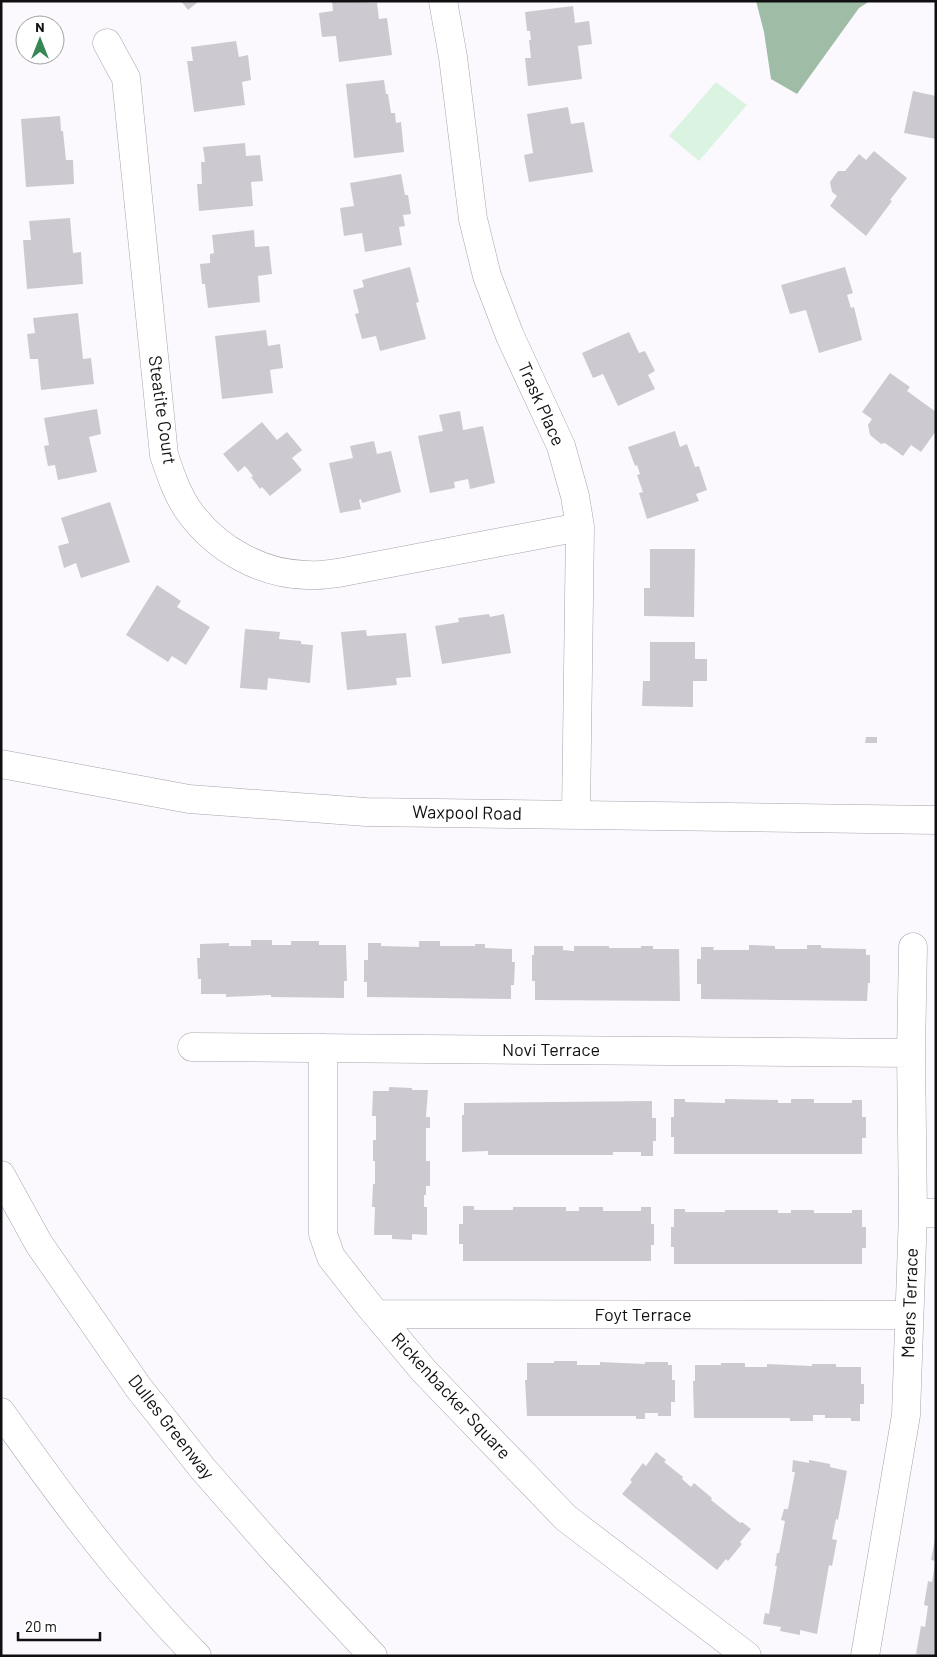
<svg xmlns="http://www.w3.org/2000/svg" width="937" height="1657" font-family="Barlow,sans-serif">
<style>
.green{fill:#dbf4e2}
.water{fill:#9ebca6}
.building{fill:#cdc9d1}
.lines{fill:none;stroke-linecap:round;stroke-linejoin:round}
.street-casing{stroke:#a7a3ab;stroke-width:29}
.secondary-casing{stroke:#a7a3ab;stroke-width:29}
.highway-casing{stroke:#a7a3ab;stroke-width:29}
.street{stroke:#fff;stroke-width:28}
.secondary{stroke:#fff;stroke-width:28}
.highway{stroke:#fff;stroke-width:28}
.labels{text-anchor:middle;stroke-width:5;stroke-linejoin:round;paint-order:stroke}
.street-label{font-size:18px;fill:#100f11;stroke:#fff}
</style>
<rect width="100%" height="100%" fill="#fbf9fe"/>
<path class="green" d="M716,82L747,105L699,161L669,136Z"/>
<path class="water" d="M756,1H870L859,8L797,94L771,79L764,32Z"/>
<path class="building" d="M181,1H199L188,10Z
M332,1L377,3L379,19L387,18L392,55L339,62L336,36L322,37L319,13L333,11Z
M573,6L575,23L589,21L592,44L578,46L582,79L528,86L525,58H531L529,40H531L530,31H527L525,12Z
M236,41L239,57L248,55L251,80L242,82L245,105L194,112L187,61H193L191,47Z
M384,80L386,94H388L391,113H395L396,123L401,122L404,152L354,158L346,84Z
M913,91L936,96V139L904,133Z
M568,107L571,124L584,122L593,172L529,182L524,155L533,153L527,114Z
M60,116L61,131H63L66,160H73L74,184L26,187L21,119Z
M245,143L246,156L260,155L263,181L251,182L253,206L199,211L197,184H202L201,162H205L203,147Z
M874,151L907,178L890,200L892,201L866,236L830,206L837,196L832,192L830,182L838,171H845L859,154L866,160Z
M401,174L405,195H408L411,214L403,215L405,226L399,227L402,245L365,252L362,233L344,236L340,208L354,206L350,183Z
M70,218L73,253L81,252L83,284L27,289L23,240H31L29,221Z
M254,230L255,247L269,246L272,274L258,276L260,302L208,308L205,284H202L200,264L210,263V254L214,253L212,235Z
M410,267L419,302L416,303L426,339L380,351L376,336L362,339L355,314L359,313L353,290L364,287L362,280Z
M845,267L853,293L847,295L851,308L854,307L862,340L819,353L806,310L790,314L781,285Z
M78,313L83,359L91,358L94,384L41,390L38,359H30L27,334L35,333L33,318Z
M266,330L268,346L280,344L283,368L270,370L273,393L222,399L215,336Z
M629,332L639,353L645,351L655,371L648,375L655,389L618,406L603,374L593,378L582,353Z
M890,373L910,387L907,391L936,412V431L921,452L911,445L903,456L885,443L881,444L870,435L868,425L872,419L862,412Z
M97,409L101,434L89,437L97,472L58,480L55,465L48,466L44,446L49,445L44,418Z
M460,411L463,430L483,426L495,483L470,489L468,479L454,482L455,488L430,493L418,436L443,431L439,415Z
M262,422L277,440L287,432L302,450L292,458L302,470L270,496L262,487L260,489L251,477L253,476L245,466L238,472L223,454Z
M675,431L680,447L687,444L695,467L699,466L707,490L696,494L699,501L647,519L639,493L643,492L637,475L640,474L637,465L635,466L628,447Z
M374,441L377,454L391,451L401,492L362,503L361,499L359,500L361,509L340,513L329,463L353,458L350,446Z
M110,502L130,562L81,578L76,563L64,568L58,546L69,543L61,518Z
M650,549H695L694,617L644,616V588H650Z
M157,585L181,601L177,607L210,627L186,665L172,656L168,662L126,635Z
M489,614L490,617L504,614L511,653L442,664L435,626L459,622L458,618Z
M245,629L280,632L279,639L301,641V644L313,645L310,683L268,678L267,690L240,688Z
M366,630L367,636L406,633L411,677L396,678L397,685L347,690L341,632Z
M650,642H695V659H707V681H693V707L642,706L643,681H650Z
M866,737H877V743H865Z
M251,940H272V945H291V941H319V945H346L347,981H344V998L271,997V995L226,997V994H201V979H198L197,958H200V944L229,943V946H251Z
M419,941H440V946H475V944H485V948L512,949V962H515L514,985H511V999L367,997V982H364V960H368V943H381V946L419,947Z
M749,945L775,946V949H807V945H821V948L866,949V955H870V983H868L867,1001L701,999V984H697V959H701V947H714L713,950H749Z
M534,946H563V950L574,951V946H609V948H641V946H653V949H679L680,1001L535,1000V981H532V955H534Z
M389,1087L412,1088V1090H428L426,1117H430V1128H426V1161H430V1186H426V1195H424V1207H427V1235L412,1234V1240L392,1239V1235H374L375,1207H372L373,1184H375V1161H373V1140H376V1116H372L373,1091H389Z
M674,1099H685V1102L725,1103V1099L778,1100V1103H791V1099H814V1103H852V1100H862V1117H866V1138H862V1154H674V1137H671V1117H674Z
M652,1101V1118H656V1141H653V1156H641V1152H613V1155H488V1151L462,1152V1115H464V1103Z
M463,1206H474V1210H513V1207H566V1211H579V1207H603V1211H641V1207H651V1224H654V1245H651V1261H463V1244H459V1224H463Z
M674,1209H685V1212H725V1210H778V1213H791V1210H814V1213H852V1210H862V1227H866V1248H862V1264H674V1247H671V1227H674Z
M554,1361H577V1365H600V1362L645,1364V1362H668V1365H672V1380H675V1402H671V1416H658V1413H645V1419H636V1416H527L525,1380H527V1363H554Z
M721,1363H745V1367H767V1364L812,1366V1364H836V1367H861V1384H864V1404H860V1421H851V1418H825V1415H813V1421H790V1418H694L693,1381H695V1365H721Z
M656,1452L666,1460L664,1462L683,1477L682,1479L691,1487L694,1483L712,1498L711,1500L740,1523L742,1522L751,1529L740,1542L742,1544L728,1561L726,1559L717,1570L622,1494L632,1482L630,1480L643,1463L646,1466Z
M793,1460L809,1463V1460L830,1464V1467L847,1471L838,1520L836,1519L832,1539L837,1540L832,1566L829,1565L817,1634L800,1630V1635L780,1631L781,1627L763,1624L765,1613L769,1614L777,1566H775L777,1553H779L785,1521L781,1520L784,1509H788L795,1472H792Z
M935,1539H936V1561L931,1560Z
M935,1564L936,1656H927L916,1654L921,1626L925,1627L928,1606L924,1605L928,1581L932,1582Z"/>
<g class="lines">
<defs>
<path id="street" d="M443,1L453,57L473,219L487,276L510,336L561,446L575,496L580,527L576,814
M107,43L126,78L164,455C171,476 178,497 191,514C218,550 262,574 307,575C317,576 328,574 338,573L580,527
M192,1047L911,1053
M323,1048V1234L331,1257L371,1308L424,1371L566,1518L747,1656
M913,1213H936
M376,1314L909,1315
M865,1656L906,1415L913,1213L911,1053L913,947"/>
<path id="secondary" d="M1,764L189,799L366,812L936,820"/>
<path id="highway" d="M1,1175L39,1244L138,1387L203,1469L274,1550L373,1656
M1,1412C61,1497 124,1582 197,1656"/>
</defs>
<use href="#street" class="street-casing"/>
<use href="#secondary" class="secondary-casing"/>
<use href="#highway" class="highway-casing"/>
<use href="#street" class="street"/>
<use href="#secondary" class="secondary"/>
<use href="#highway" class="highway"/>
</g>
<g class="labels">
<g class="street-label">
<text transform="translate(541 404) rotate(66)" y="6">Trask Place</text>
<text transform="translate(162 410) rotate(82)" y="6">Steatite Court</text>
<text transform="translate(467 813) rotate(1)" y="6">Waxpool Road</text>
<text x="551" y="1056">Novi Terrace</text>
<text transform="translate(910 1303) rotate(-88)" y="6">Mears Terrace</text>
<text x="643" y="1321">Foyt Terrace</text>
<text transform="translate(451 1396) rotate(47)" y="6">Rickenbacker Square</text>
<text transform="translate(171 1427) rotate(52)" y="6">Dulles Greenway</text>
</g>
</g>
<rect width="937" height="1657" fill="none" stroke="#100f11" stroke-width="5"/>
<g transform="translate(40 40)"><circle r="24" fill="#ffffff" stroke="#9f9fa0"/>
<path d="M0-4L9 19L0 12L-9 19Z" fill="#378655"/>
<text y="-8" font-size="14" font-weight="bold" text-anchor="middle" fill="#100f11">N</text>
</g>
<path d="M18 1632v8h82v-8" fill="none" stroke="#100f11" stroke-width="2.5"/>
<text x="25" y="1632" font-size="15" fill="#100f11" stroke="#ffffff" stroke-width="4" paint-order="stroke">20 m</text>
</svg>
